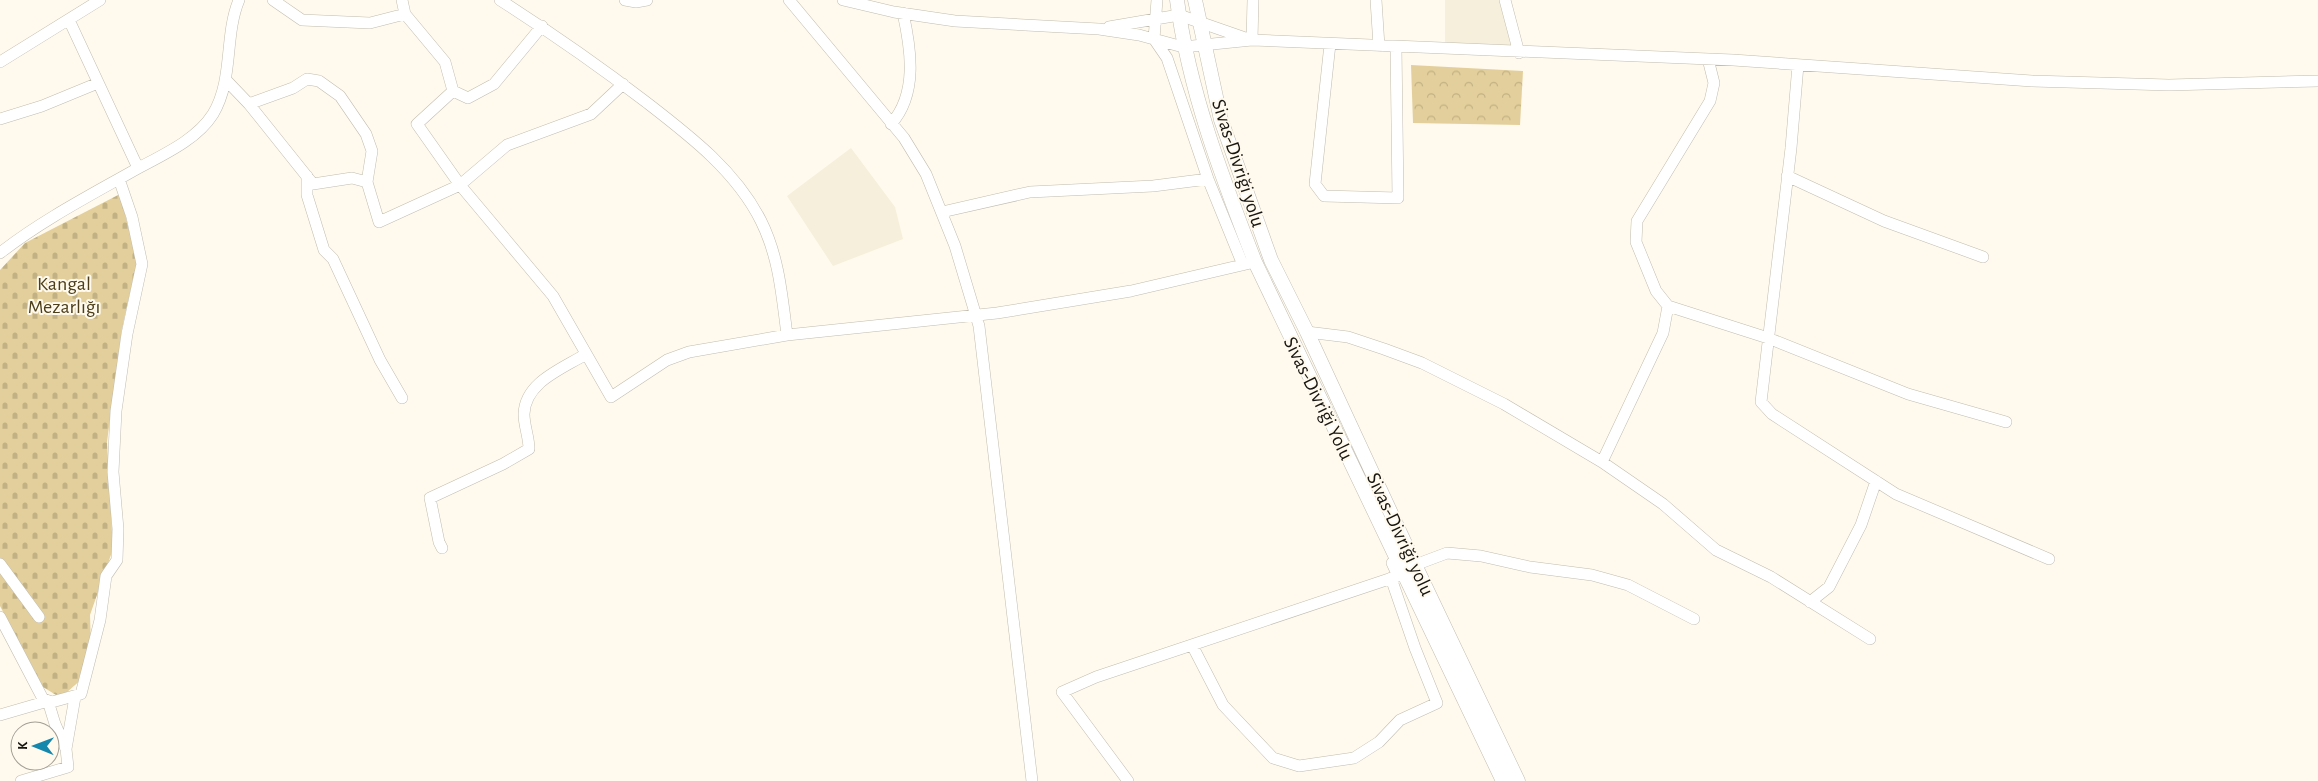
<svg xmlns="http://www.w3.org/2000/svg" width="2318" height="781" font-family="'Alegreya Sans',sans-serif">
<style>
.built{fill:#f5efdb}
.cemetery{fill:url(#cemetery-stones)}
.park{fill:url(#park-crowns)}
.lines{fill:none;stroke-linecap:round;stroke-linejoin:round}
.minor-casing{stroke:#c1bcb0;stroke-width:12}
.major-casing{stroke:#c1bcb0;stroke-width:15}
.minor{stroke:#fff;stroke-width:11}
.major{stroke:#fff;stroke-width:14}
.labels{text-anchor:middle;stroke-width:4;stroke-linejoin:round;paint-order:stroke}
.street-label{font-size:20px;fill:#171511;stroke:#fffaed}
.park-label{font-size:20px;fill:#4c3e18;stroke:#fffaed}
</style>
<defs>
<pattern id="cemetery-stones" width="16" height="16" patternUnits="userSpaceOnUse" patternTransform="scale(1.25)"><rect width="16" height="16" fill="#e3cf9b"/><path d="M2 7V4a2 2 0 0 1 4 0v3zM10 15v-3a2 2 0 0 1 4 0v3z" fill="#c2b184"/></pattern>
<pattern id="park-crowns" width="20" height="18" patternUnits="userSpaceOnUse" patternTransform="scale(1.25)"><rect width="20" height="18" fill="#e3cf9b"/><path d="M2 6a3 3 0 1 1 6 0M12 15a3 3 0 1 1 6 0" fill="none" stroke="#c2b184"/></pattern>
</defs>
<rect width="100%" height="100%" fill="#fffaed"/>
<path class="built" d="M1445,0H1502L1514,46L1445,45Z
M851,148L895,207L903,239L833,266L787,196Z"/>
<path class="cemetery" d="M120,194L137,262L122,328L107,442L113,549L90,615L91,646L83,678L66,693L56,695L43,687L0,606V270L25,243Z"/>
<path class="park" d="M1411,65L1523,71L1520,125L1413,123Z"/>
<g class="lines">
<defs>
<path id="minor" d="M273,0L302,20L370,23L405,14
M402,0L405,14L445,62L453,91L468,98L494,84L542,26
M500,0C550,32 599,66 646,102C690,136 736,171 761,221C779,257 782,296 787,335
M625,0L636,2L647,0
M789,0L904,138L926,174L955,246L979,326L1032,781
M843,0L894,12L955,21L1099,29L1139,35L1183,47L1252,40L1733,60L2032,81L2169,85L2318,81
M1157,0L1154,39L1167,58L1208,179L1243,265
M1376,0L1379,46
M1505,0L1519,53
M69,20L138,168
M1109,27L1179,15L1248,39
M1252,40L1253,0
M1330,44L1315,184L1324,196L1398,198L1396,47
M1708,59L1714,83L1710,101L1637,221L1636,242L1656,291L1668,306L1768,338L1908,394L2006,422
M0,62L100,0
M1798,65L1791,148L1761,402L1772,414L1896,494L2049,559
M226,80L249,104L313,184L352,178L367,182L379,222L460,185L507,145L591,114L623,84
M453,91L417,124L460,185L553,296L611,397L667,360L689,352L787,335L997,313L1131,291L1255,262
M249,104L293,88L307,79L319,81L340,96L366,134L372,151L367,182
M0,119L42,106L98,83
M891,124C918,94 911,49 903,13
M307,176V195L324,250L333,259L380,360L402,398
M1787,176L1884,221L1983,257
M942,212L1030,192L1153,186L1208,179
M0,253C41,221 87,197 133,171C160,156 196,141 213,114C234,79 224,36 239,0
M1307,332L1348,337L1384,349L1422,363L1504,404L1602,462L1663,504L1716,550L1771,577L1870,639
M1602,462L1663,333L1668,306
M442,548L439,542L430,498L503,464L529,449C529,437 524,426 524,414C525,382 562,369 586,354
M0,564L39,617
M1415,565L1447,553L1481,556L1530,567L1592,575L1628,585L1694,619
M1810,602L1829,587L1861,525L1876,481
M0,617L43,699L52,702L81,694L100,620L106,576L117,560L118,529L113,472L116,411L127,334L142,264L132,217L119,179
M1192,645L1223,705L1273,758L1299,766L1354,758L1379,742L1400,720L1437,703L1415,648L1391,578
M0,715L48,701L55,724L66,749
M21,781L68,767L66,749L75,697
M1128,781L1062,692L1096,677L1398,576L1392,563"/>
<path id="major" d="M1177,0C1189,91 1222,177 1255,262L1503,781
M1195,0L1221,120L1271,260L1307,332L1415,565L1518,781"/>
</defs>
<use href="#minor" class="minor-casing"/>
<use href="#major" class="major-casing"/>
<use href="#minor" class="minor"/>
<use href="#major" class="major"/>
</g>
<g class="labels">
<g class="street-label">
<text transform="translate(1239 163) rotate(72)" y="7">Sivas-Divriği yolu</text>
<text transform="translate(1319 398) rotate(64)" y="7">Sivas-Divriği Yolu</text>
<text transform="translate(1401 534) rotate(65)" y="7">Sivas-Divriği yolu</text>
</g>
<g class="park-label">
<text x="64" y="290">Kangal<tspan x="64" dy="23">Mezarlığı</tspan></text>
</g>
</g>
<g transform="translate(35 746) rotate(271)"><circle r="24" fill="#fffaed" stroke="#a29e95"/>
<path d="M0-4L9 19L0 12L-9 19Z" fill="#1587ad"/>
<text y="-8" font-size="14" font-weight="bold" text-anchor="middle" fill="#171511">K</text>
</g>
</svg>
